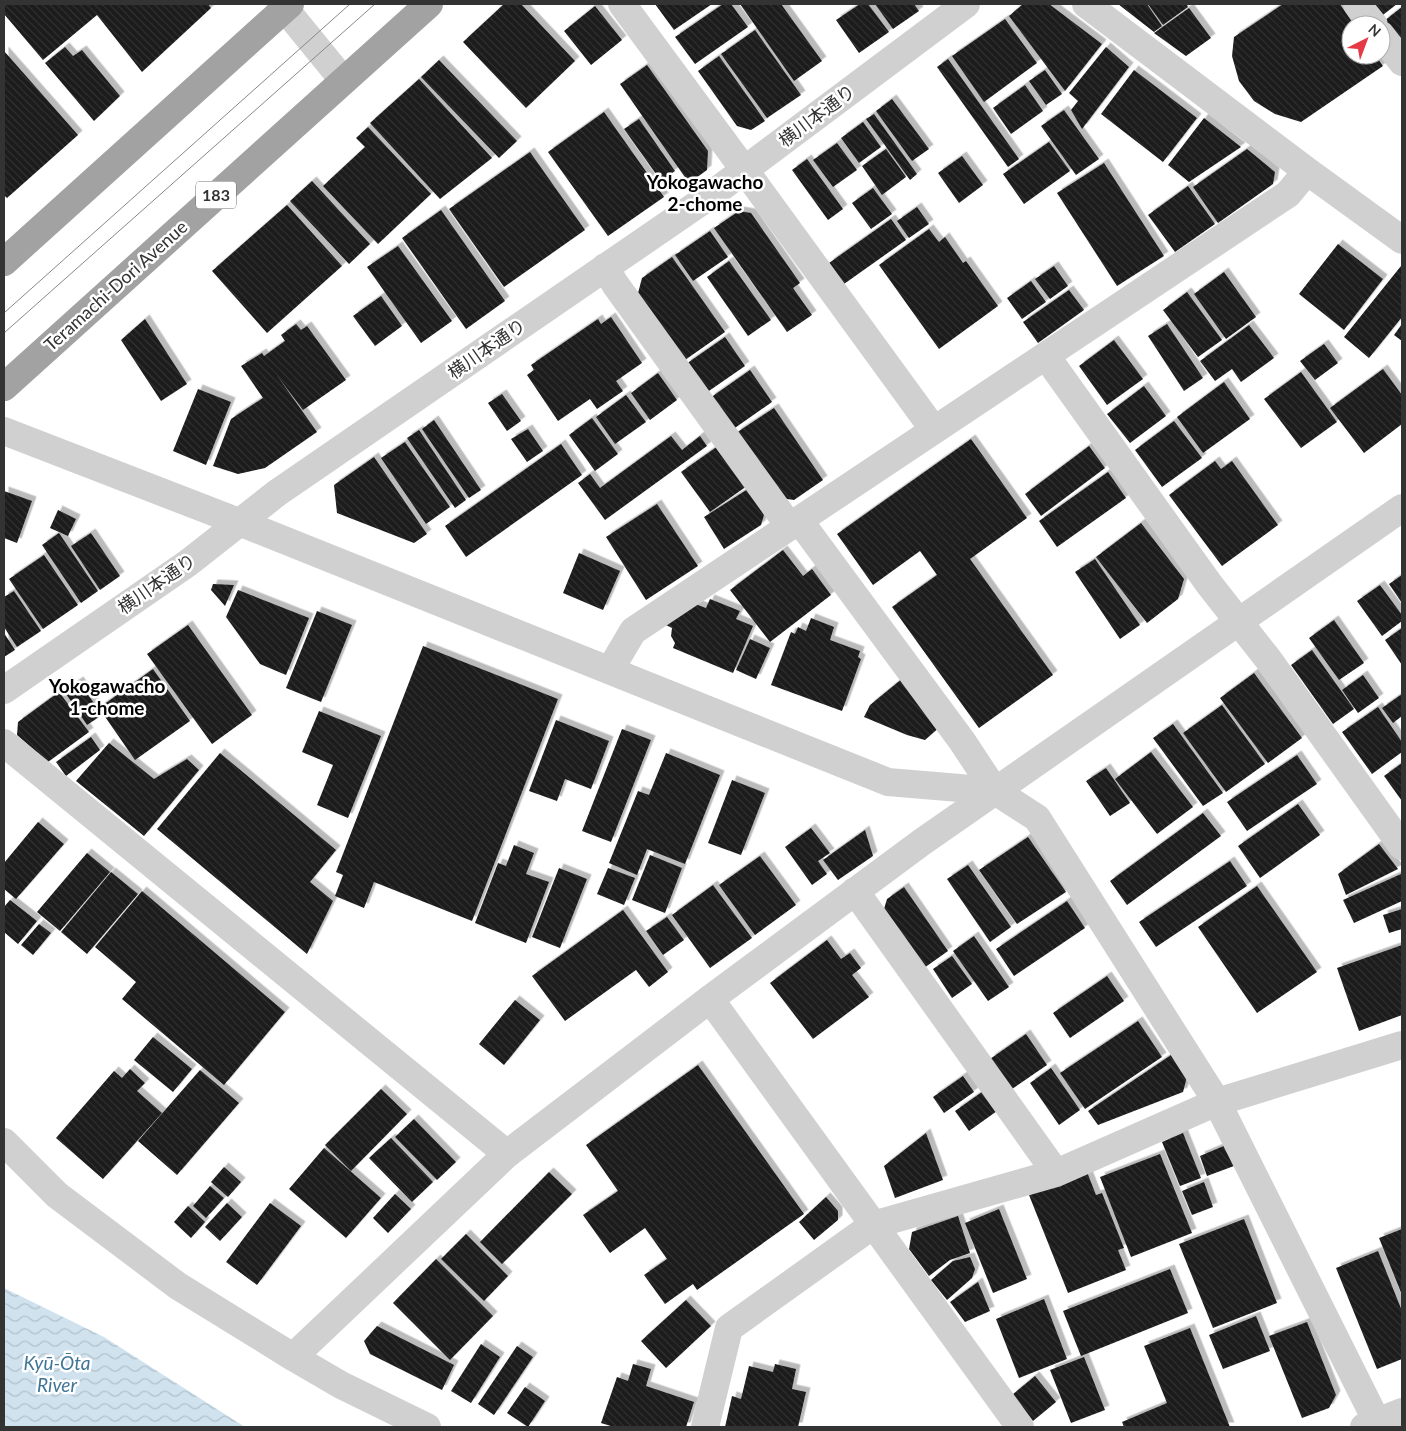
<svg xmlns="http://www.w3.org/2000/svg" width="1406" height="1431" font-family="Lato,'Noto Sans JP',sans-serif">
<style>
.water{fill:url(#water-waves)}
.building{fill:url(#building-back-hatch);filter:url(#shadow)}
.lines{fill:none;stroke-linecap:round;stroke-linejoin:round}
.minor{stroke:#d0d0d0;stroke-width:28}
.tertiary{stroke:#d0d0d0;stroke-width:28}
.trunk{stroke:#a2a2a2;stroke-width:28}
.tram{stroke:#888;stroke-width:1}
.labels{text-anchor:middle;stroke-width:5;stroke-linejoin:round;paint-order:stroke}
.shield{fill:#fff;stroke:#707070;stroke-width:1}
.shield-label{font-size:16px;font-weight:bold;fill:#333}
.street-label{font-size:18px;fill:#333;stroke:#fff}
.neighbourhood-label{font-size:19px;font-weight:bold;fill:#000;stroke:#fff}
.water-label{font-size:19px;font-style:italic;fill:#3f7597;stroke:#fff}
</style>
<defs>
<pattern id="water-waves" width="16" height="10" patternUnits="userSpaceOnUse" patternTransform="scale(1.25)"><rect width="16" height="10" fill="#cfe2ee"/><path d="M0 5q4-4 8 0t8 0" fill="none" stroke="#b2c2cd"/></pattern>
<pattern id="building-back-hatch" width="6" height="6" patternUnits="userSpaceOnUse" patternTransform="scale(1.25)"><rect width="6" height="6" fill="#1a1a1a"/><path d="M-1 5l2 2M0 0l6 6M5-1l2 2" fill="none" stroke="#333"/></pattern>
<filter id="shadow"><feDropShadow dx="4.5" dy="-4.5" stdDeviation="0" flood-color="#0004"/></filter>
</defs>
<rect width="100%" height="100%" fill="#fff"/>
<path class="water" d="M4,1288L104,1337L245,1427H4Z"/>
<path class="building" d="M6,4H208L211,8L142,72L97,15L43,60L4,14V6Z
M504,4H521L575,61L526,108L463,42Z
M655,4H712L674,30Z
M723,4H731L748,27L695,64L675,37Z
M740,4H781L822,61L794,81Z
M860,4H868L889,32L859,53L836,20Z
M875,4H914L919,11L893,29Z
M1023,4H1049L1102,44L1065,91L1009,16Z
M1118,4H1147L1162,26L1154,32Z
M1148,4H1186L1188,7L1163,25Z
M1283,4H1340L1354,25H1351V55H1375L1383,66L1301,122L1275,114L1254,101L1239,81L1232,56L1234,37Z
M1368,4H1397L1379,18Z
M595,6L622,40L591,65L564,31Z
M1402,7V45L1384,21Z
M1189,8L1211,38L1186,56L1154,33Z
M1005,19L1037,63L984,102L952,56Z
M755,30L801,95L767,118L721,54Z
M65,47L73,56L82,50L120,96L94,121L45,63Z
M1106,47L1129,67L1082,129L1071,110L1078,101L1069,93Z
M4,51L78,135L7,198L4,195Z
M719,56L765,121L751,130L737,126L698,71Z
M948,59L1019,159L1008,167L937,67Z
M439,60L517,141L499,158L421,77Z
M647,65L708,151L707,170L689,183L620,84Z
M1045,70L1062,94L1046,105L1029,81Z
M1134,70L1197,118L1163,162L1101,114Z
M419,79L492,158L440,199L370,123Z
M1025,85L1043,111L1011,134L993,108Z
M892,99L929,149L912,161L876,111Z
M1064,110L1099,159L1076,175L1041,126Z
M604,112L664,197L608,236L548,152Z
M874,114L917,174L910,180L866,119Z
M1204,118L1241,147L1189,182L1168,165Z
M639,119L675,171L661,181L624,129Z
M863,122L881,147L859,163L841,138Z
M368,127L431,194L378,244L323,186L365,147L356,138Z
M1049,142L1070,171L1024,204L1003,174Z
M837,143L857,170L833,187L813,160Z
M886,149L906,177L882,195L862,166Z
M1247,149L1275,172L1273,184L1218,223L1193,187Z
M530,152L585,230L504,287L449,209Z
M962,156L983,185L959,203L938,173Z
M807,159L843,209L828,220L792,170Z
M1104,163L1164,256L1117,286L1057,193Z
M312,181L370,244L349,264L290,201Z
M1188,186L1215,224L1175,252L1148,215Z
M873,188L892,214L871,229L852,203Z
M287,205L342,266L267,333L212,271Z
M917,207L929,224L909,238L897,221Z
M441,210L505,301L466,329L402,238Z
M739,211L751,213L800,283L793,288L812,315L787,332L714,228Z
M891,219L906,240L844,284L829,263Z
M929,229L939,242L945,237L963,263L966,261L998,306L939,349L879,265Z
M710,231L728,257L693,281L675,255Z
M1338,244L1383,279L1344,330L1299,294Z
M398,246L452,321L421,343L367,267Z
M672,257L725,332L685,360L638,293L642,278Z
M729,261L771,320L748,336L707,277Z
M1054,266L1068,286L1050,299L1035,279Z
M1401,266L1402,267V317L1369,358L1344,337Z
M1224,272L1256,317L1226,339L1194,294Z
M1031,281L1046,302L1022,319L1007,298Z
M1069,290L1084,310L1038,343L1023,322Z
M1187,292L1222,340L1198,357L1163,310Z
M381,296L402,326L375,346L353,316Z
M611,317L642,363L616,381L623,391L597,409L590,399L558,421L527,375L534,370L531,365L598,319L601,324Z
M145,319L187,384L161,401L121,340Z
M296,324L301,330L307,326L346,380L303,410L276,374L317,432L265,468L238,474L213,466L231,419L263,398L241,366L262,353L264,356L285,341L281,335Z
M1167,324L1203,378L1184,391L1148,336Z
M1402,324V341L1394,335Z
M1249,325L1274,358L1241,382L1232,369L1215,381L1200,361Z
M725,337L745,366L706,393L686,364Z
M1114,340L1143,379L1107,405L1079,366Z
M1324,344L1338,363L1315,380L1300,361Z
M1383,369L1402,395V424L1364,453L1330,408Z
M750,370L772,402L732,430L710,398Z
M1301,372L1337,422L1301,448L1264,399Z
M658,373L677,400L650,420L631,393Z
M1224,382L1250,419L1203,453L1177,417Z
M1144,386L1166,416L1130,443L1107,414Z
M198,389L231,402L206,465L173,451Z
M502,394L521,421L507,431L488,403Z
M626,395L646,422L615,444L596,417Z
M774,408L823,480L794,500L780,498L736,433Z
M592,418L618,454L595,471L569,435Z
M434,420L481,490L469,498L422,429Z
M1174,421L1202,458L1162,487L1135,450Z
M528,429L543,451L527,462L511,439Z
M419,430L466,500L455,508L407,438Z
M671,436L682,450L700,436L707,446L605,520L578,483L590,474L600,488Z
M971,439L1027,518L970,559L1053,675L979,728L892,607L937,575L920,551L873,585L837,534Z
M405,442L450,507L426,524L381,458Z
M561,444L582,475L466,557L445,526Z
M718,446L747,486L710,512L681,472Z
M1089,446L1105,468L1041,516L1025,494Z
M374,457L427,534L414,543L337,513L334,485Z
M1215,461L1221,469L1232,461L1278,525L1222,566L1169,495Z
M1108,472L1126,498L1057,547L1039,521Z
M748,489L764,515L761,525L724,549L704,517Z
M4,491L32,501L17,543L4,538Z
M657,504L698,566L646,600L606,537Z
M58,510L76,519L68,536L50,528Z
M1141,523L1184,579L1178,599L1147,623L1096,557Z
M59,533L98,591L81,603L42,545Z
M91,533L120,576L100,590L71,546Z
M783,550L803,576L812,569L831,595L770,642L730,590Z
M579,553L620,571L603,610L563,593Z
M44,555L78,605L43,629L9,579Z
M1095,559L1140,625L1120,639L1075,572Z
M1402,575V603L1389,584Z
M213,584L234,585L225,606L211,590Z
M1380,585L1402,615V621L1382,636L1357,601Z
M238,590L309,618L286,675L260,664L226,617Z
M14,591L41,631L17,647L4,627V597Z
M710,599L740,611L736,619L753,626L733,673L673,648L675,643L671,636L672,628L664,624L695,604L706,608Z
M317,611L352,625L321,702L286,688Z
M811,618L834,627L830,640L860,651L858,657L861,659L842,711L771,685L791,632L795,634L798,627L806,631Z
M1334,620L1364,663L1339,680L1309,638Z
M188,625L252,715L212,744L147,654Z
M1402,628V665L1385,640Z
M4,633L15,650L4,657Z
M750,639L770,648L756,679L736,670Z
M423,646L558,699L472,921L374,882L364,908L335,896L343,875L336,872Z
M1312,650L1354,709L1333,724L1291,665Z
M153,669L190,721L135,760L99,708Z
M1254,673L1302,738L1268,763L1220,698Z
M1363,675L1379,698L1358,713L1342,690Z
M903,678L942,725L925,740L907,735L864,717L870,705Z
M79,681L102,715L87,725L64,691Z
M59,692L89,732L48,762L17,735L18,722Z
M1402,694V716L1393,723L1382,708Z
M1222,705L1265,764L1226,792L1183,733Z
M1378,707L1402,742V752L1372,774L1342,732Z
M319,711L381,736L348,818L317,805L333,765L302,752Z
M556,720L609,741L591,789L565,779L557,801L529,791Z
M1173,724L1223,793L1203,806L1153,738Z
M622,729L651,740L611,842L582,831Z
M91,737L100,750L66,776L56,762Z
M109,743L154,779L187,759L199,770L144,836L76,781Z
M1151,752L1193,807L1157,834L1115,779Z
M220,753L336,850L310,882L333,901L307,954L157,829Z
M666,753L720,775L685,864L647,849L637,875L609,863L638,791L649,795Z
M1297,755L1317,784L1247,831L1227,802Z
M1402,763V801L1384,776Z
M1106,768L1130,803L1110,816L1086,781Z
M732,780L765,793L741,855L708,843Z
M1298,804L1320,835L1260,878L1238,846Z
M1203,813L1221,836L1127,905L1110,881Z
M38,822L64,844L16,899L4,889V863Z
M811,828L830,853L818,861L827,874L812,885L785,847Z
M865,830L873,856L838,880L823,860Z
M1028,837L1066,892L1017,924L979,870Z
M1379,844L1398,869L1346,895L1338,874Z
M514,845L534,853L526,874L549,882L526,943L475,923L498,863L506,866Z
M87,853L110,872L60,931L37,912Z
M650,855L682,868L665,913L632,900Z
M760,856L796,905L755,935L719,885Z
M1230,861L1247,886L1156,947L1139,922Z
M968,865L1011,927L990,942L947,879Z
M559,868L587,879L560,948L532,937Z
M608,868L635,878L624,905L597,894Z
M111,872L138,894L87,954L61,932Z
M1401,874L1402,901L1354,923L1343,900Z
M713,885L752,938L710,968L672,915Z
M1257,886L1317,972L1257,1013L1198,927Z
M904,887L948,951L924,968L884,909L887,899Z
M142,891L285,1012L224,1085L122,999L136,982L95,947Z
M10,900L37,921L18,944L4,932V907Z
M1067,901L1085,928L1014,976L996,949Z
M1402,909V929L1389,933L1383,915Z
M623,910L668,972L649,987L636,970L565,1021L532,976Z
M667,917L684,940L663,955L646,931Z
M39,924L51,933L33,955L21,945Z
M974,936L1009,987L988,1001L953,951Z
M827,940L841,959L850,953L861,968L852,975L869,997L813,1039L770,983Z
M1402,945V1015L1359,1031L1337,968Z
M952,956L972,984L952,998L933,969Z
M1107,976L1124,1001L1070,1038L1053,1013Z
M515,1000L540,1020L504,1065L479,1044Z
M1138,1021L1162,1057L1085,1109L1060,1073Z
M1026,1034L1047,1065L1012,1089L990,1059Z
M153,1037L192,1069L173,1092L134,1060Z
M1174,1053L1188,1073L1183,1092L1098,1125L1088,1111Z
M698,1065L804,1214L697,1290L693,1284L665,1304L644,1275L667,1259L645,1228L610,1253L583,1215L618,1191L586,1145Z
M1051,1068L1080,1110L1059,1125L1030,1083Z
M130,1069L145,1083L137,1091L162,1113L103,1179L56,1138L114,1071L122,1078Z
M200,1070L239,1103L177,1175L138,1141Z
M963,1076L974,1092L944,1113L933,1097Z
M381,1089L407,1114L351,1171L325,1145Z
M982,1092L997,1111L969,1131L955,1111Z
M414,1119L456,1162L437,1180L395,1137Z
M926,1133L943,1180L895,1198L884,1166Z
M1183,1133L1201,1178L1180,1186L1162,1142Z
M391,1138L433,1182L412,1202L369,1158Z
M1226,1145L1234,1166L1207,1176L1200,1156Z
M324,1148L381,1198L346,1238L289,1189Z
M1160,1154L1192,1233L1131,1257L1100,1177Z
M224,1167L241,1182L228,1197L211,1182Z
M549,1172L572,1194L502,1264L480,1242Z
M1087,1172L1096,1195L1102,1193L1124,1248L1118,1250L1126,1270L1068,1293L1029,1195Z
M1204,1182L1213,1207L1192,1215L1182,1191Z
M210,1186L224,1198L206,1218L193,1206Z
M395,1194L411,1209L388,1233L373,1218Z
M826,1197L838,1211V1220L814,1240L799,1222Z
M227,1203L242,1217L220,1241L205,1227Z
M270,1203L301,1226L257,1285L226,1262Z
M188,1206L205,1222L191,1238L174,1222Z
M999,1209L1027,1279L993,1293L965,1223Z
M958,1216L970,1253L950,1260L929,1276L909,1249L912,1232Z
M1244,1219L1277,1303L1213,1328L1179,1244Z
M1402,1229V1295L1379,1238Z
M466,1234L508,1276L484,1301L441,1259Z
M1378,1251L1402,1311V1359L1377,1369L1336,1268Z
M970,1257L975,1269L972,1278L947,1300L931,1280L953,1261Z
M436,1259L493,1316L450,1360L393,1303Z
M1170,1269L1188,1313L1081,1356L1063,1311Z
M978,1282L990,1311L965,1322L950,1302Z
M1044,1299L1067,1359L1019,1378L996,1319Z
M686,1300L711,1326L666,1368L641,1341Z
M1256,1316L1270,1351L1223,1369L1209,1335Z
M1307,1322L1336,1395L1329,1408L1302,1418L1269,1336Z
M377,1326L454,1365L442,1390L370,1354L364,1341Z
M1190,1328L1230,1427H1124L1122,1422L1167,1403L1144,1346Z
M481,1344L500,1357L471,1403L451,1391Z
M517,1346L533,1357L494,1415L478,1404Z
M1084,1357L1105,1410L1071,1423L1050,1370Z
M633,1364L651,1369L646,1386L694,1402L686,1427H614L601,1423L617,1377L628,1381Z
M775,1364L796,1369L792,1389L806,1392L798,1427H725L732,1396L741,1399L749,1366L773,1372Z
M1035,1376L1056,1402L1033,1421L1012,1395Z
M525,1387L545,1401L528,1427L507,1413Z"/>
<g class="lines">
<path class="minor" d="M281,4L343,80
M622,4L757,187L934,430
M1086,4L1307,171L1402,240
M1357,4L1374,25
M1381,35L1402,62
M605,267L615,284L790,527
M1046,356L1209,584L1268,659L1402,846
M799,520L962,741L995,791L1037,818L1217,1102L1377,1422
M610,670L633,631L1288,194L1307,171
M4,690L188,563L277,493L711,195L966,4
M4,743L507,1154
M855,891L1056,1173
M710,999L1020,1427
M705,1427L729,1328L873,1225L1056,1173L1217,1102L1402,1045"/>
<path class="tertiary" d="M4,431L239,522L888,782L995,791
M4,1142L57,1195L178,1286L293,1357L341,1385L427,1427
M293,1357L507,1154L710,999L922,842L1402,508
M1364,1427L1402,1412"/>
<path class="trunk" d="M4,262L290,4
M4,387L429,4"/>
<path class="tram" d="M4,313L350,4
M4,333L375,4"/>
</g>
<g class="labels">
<rect class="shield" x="196" y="181.5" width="40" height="27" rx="4"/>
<g class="shield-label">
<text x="216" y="201">183</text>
</g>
<g class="street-label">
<text transform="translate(817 116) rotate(-37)" y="6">横川本通り</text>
<text transform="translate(116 286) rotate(-42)" y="6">Teramachi-Dori Avenue</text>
<text transform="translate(487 349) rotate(-35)" y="6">横川本通り</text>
<text transform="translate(157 584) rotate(-35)" y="6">横川本通り</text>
</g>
<g class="neighbourhood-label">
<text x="705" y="189">Yokogawacho<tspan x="705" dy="22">2-chome</tspan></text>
<text x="107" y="693">Yokogawacho<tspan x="107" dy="22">1-chome</tspan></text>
</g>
<g class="water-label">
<text x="57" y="1370">Kyū-Ōta<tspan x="57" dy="22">River</tspan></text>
</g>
</g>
<rect width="1406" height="1431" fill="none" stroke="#333333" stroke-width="10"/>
<g transform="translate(1366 40) rotate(42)"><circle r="24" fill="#ffffff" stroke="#adadad"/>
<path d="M0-4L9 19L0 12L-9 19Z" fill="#e63946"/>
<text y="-8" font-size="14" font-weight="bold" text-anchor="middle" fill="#333333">N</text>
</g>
</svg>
